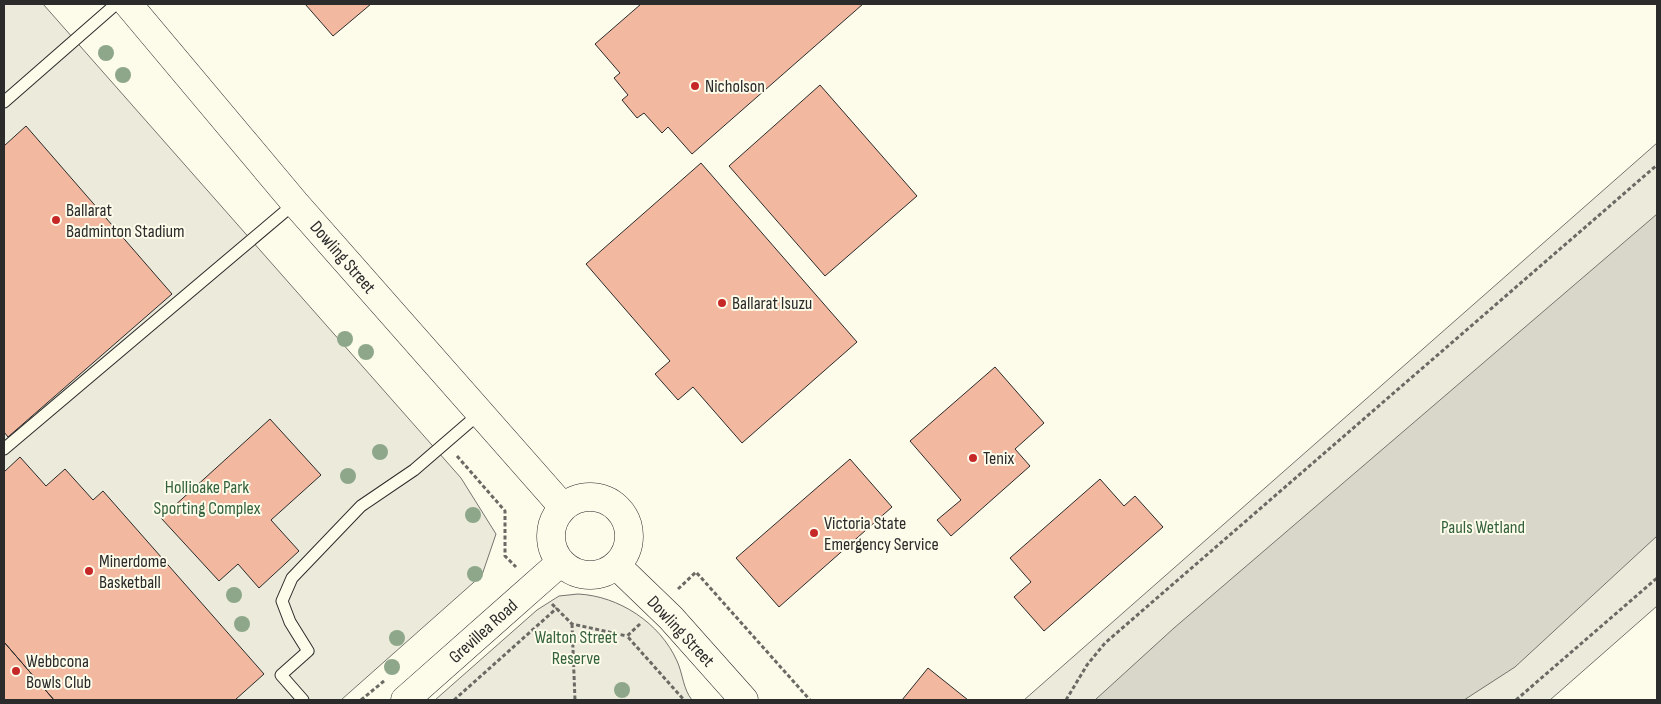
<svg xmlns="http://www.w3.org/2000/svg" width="1661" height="704" font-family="'Sofia Sans Condensed',sans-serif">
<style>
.green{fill:#ecebdb;stroke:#74746e}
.water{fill:#d8d7c9;stroke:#74746e}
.building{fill:#f2b8a0;stroke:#2b2b2b}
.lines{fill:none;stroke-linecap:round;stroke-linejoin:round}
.lane-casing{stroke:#2b2b2b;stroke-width:13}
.secondary-casing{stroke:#2b2b2b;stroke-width:29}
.path{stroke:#6a6964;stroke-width:3;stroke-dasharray:4 2.5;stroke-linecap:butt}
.lane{stroke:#fdfbea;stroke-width:11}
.secondary{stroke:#fdfbea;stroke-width:28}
.tree{fill:#8ea78a}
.poi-dot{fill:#c62828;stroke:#fdfbea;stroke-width:2}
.labels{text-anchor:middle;stroke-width:4;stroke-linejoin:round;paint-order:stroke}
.poi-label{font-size:18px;fill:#2b2b2b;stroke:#fdfbea;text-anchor:start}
.street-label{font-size:18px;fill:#2b2b2b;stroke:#fdfbea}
.park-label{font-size:18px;fill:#34623c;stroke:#fdfbea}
</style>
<rect width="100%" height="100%" fill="#fdfbea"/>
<path class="green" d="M4,4H43L461,478L496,534L482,575L341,700H4Z
M1657,143V606L1550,700H1024Z
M578,594C619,596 660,623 677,661C683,674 683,689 692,700H435L537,610L559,596Z"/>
<path class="water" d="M1657,214V536L1515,667L1464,700H1095L1174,628Z"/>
<path class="building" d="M305,4H371L333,36Z
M641,4H863L692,154L668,127L662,133L644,113L637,118L622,100L628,95L614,78L620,73L595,44Z
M820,85L917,196L825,276L729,166Z
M26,126L172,294L8,437L4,432V146Z
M701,163L857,342L742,443L693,387L678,400L655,374L670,361L586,264Z
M995,367L1044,423L1015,449L1030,466L951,536L937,520L961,500L910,441Z
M270,419L321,475L271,520L299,551L259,588L238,564L219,581L161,518Z
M20,457L46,486L65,469L93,500L103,491L264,674L235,700H54L4,642V472Z
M850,459L892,507L779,607L736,558Z
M1100,479L1124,506L1135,496L1163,527L1044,631L1014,597L1031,582L1010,558Z
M4,642L54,700H4Z
M928,668L968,700H902Z"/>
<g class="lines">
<defs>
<path id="lane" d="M4,102L116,4
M4,449L295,203
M303,700L281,675L308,651L290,622L282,601L292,578L361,506L414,470L480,413"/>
<path id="secondary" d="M128,4L295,203L563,507
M551 536a39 39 0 1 1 78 0a39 39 0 1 1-78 0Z
M616,565L671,618L744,700
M405,700L561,562"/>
</defs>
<use href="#lane" class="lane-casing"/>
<use href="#secondary" class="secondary-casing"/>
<path class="path" d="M457,456L505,511V556L516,567
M678,589L696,572L810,700
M552,604L572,624L627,636
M572,624L575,700
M640,624L627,636L684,700
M361,700L384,681
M454,700L557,608
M1066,700L1087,665L1105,643L1657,165
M1516,700L1657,578"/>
<use href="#lane" class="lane"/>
<use href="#secondary" class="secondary"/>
</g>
<g class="tree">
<circle cx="106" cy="53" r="8"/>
<circle cx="123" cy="75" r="8"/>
<circle cx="345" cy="339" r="8"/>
<circle cx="366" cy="352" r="8"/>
<circle cx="380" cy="452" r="8"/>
<circle cx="348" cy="476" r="8"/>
<circle cx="473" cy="515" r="8"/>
<circle cx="475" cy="574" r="8"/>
<circle cx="234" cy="595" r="8"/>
<circle cx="242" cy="624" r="8"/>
<circle cx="397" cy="638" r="8"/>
<circle cx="392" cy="667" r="8"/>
<circle cx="622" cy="690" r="8"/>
</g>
<g class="poi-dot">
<circle cx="695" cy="86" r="5"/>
<circle cx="56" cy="220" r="5"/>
<circle cx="722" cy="303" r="5"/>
<circle cx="973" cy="458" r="5"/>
<circle cx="814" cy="533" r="5"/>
<circle cx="89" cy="571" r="5"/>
<circle cx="16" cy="671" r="5"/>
</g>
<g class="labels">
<g class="poi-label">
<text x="705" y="92">Nicholson</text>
<text x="66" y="216">Ballarat<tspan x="66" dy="21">Badminton Stadium</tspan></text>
<text x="732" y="309">Ballarat Isuzu</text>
<text x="983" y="464">Tenix</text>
<text x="824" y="529">Victoria State<tspan x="824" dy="21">Emergency Service</tspan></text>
<text x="99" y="567">Minerdome<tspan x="99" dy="21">Basketball</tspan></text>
<text x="26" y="667">Webbcona<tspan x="26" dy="21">Bowls Club</tspan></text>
</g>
<g class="street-label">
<text transform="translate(343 257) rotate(49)" y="6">Dowling Street</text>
<text transform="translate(483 631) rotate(-42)" y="6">Grevillea Road</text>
<text transform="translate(681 631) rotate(47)" y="6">Dowling Street</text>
</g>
<g class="park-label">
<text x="207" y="493">Hollioake Park<tspan x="207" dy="21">Sporting Complex</tspan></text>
<text x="1483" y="533">Pauls Wetland</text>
<text x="576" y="643">Walton Street<tspan x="576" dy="21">Reserve</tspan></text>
</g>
</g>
<rect width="1661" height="704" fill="none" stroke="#2b2b2b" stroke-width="10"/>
</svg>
